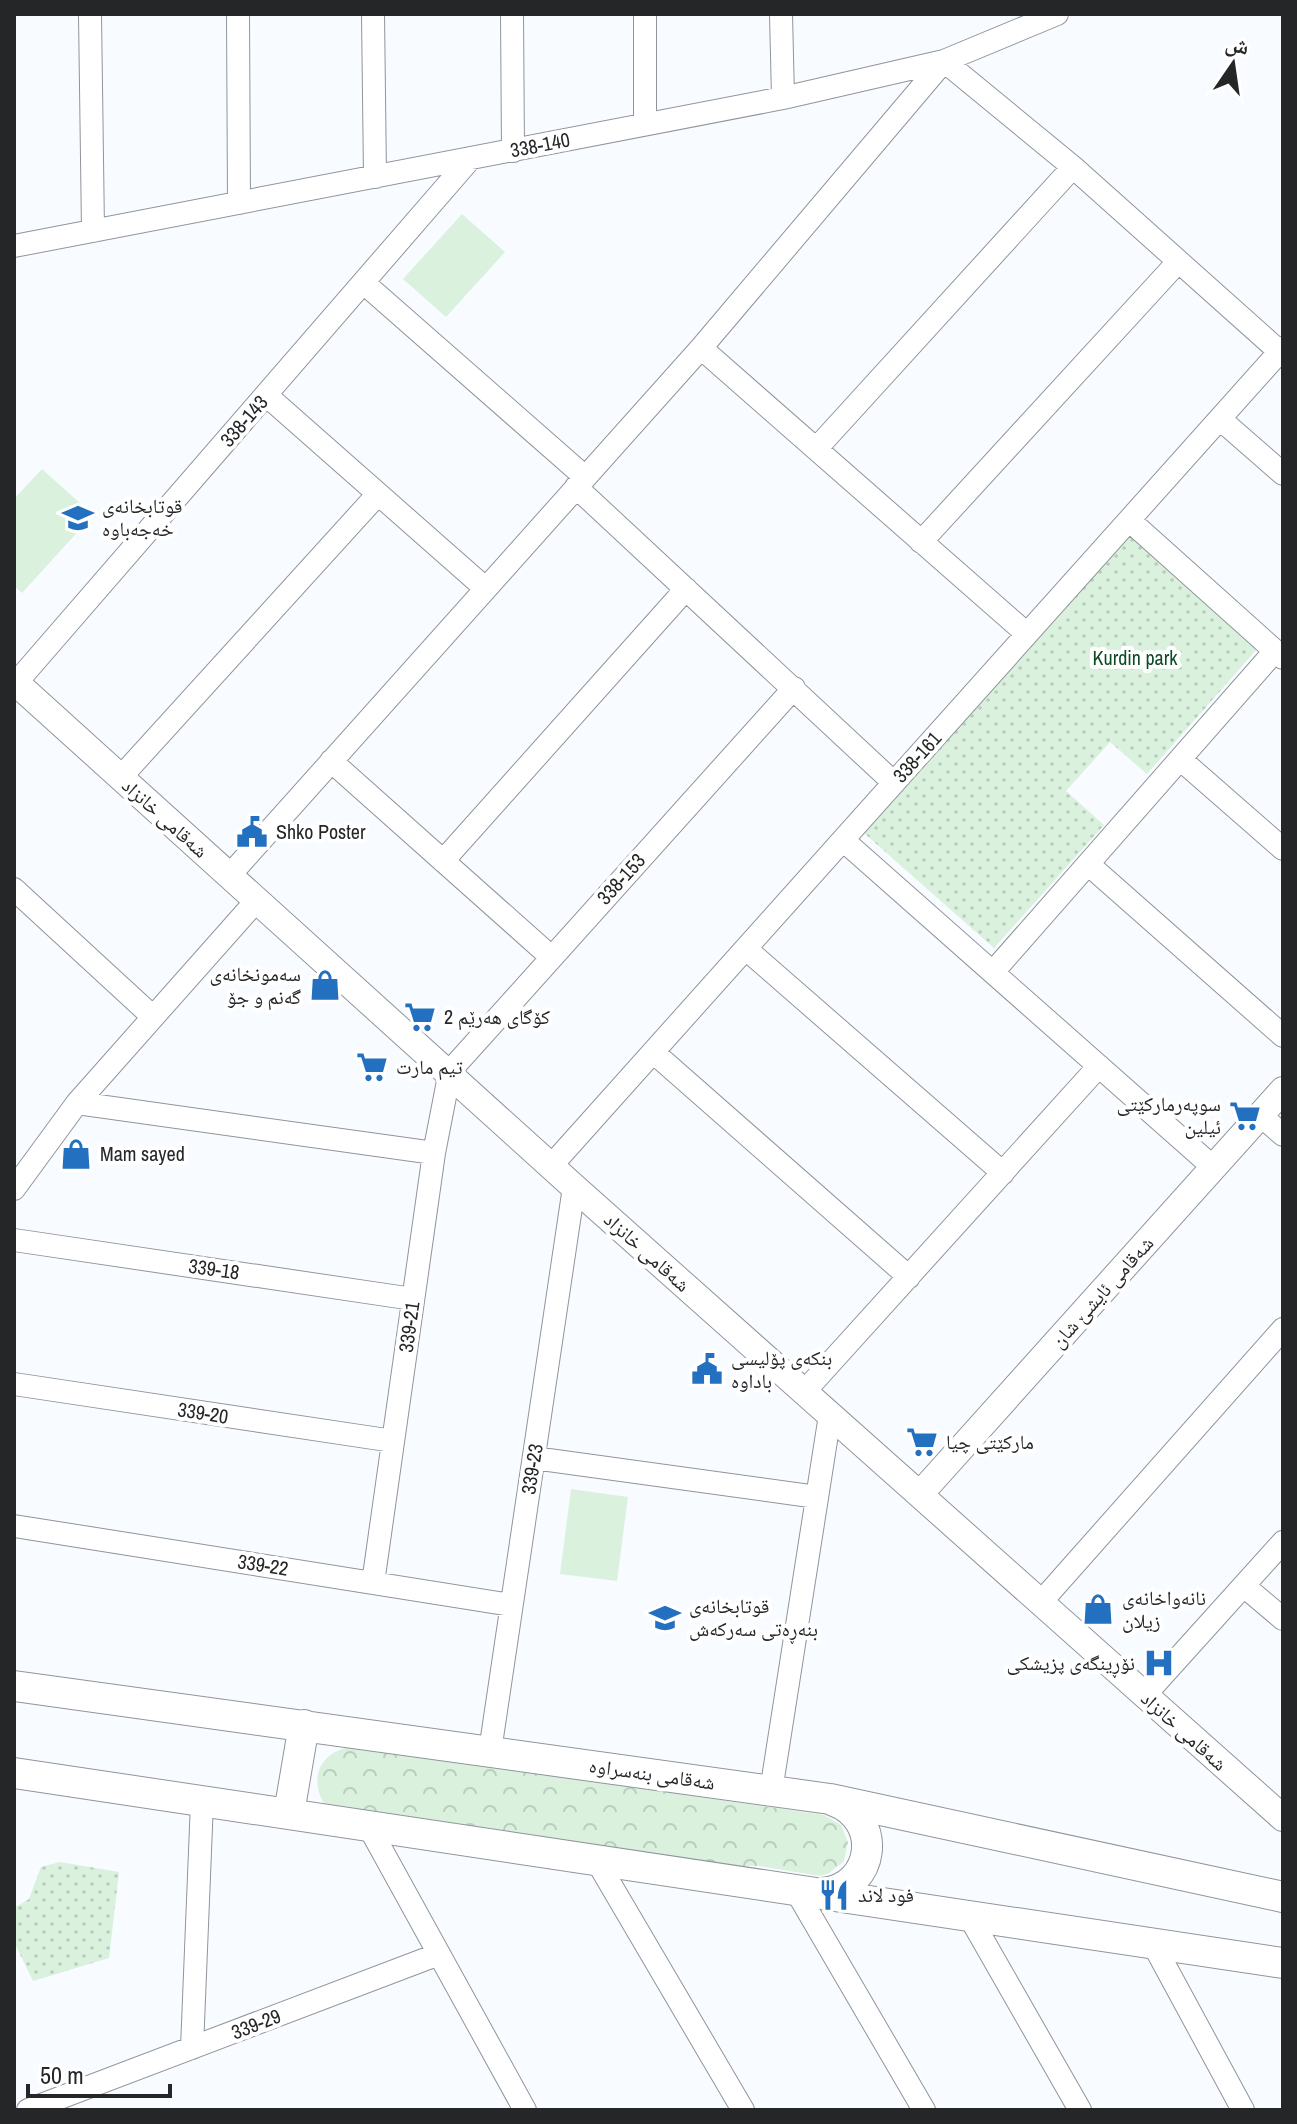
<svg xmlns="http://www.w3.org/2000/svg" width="1297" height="2124" font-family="'Archivo Narrow','Noto Naskh Arabic',sans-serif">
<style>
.grass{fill:url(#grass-dots)}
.forest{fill:url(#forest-crowns)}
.garden{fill:#d9f1dd}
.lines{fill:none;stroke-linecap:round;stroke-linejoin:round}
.minor-casing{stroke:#90959b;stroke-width:24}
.tertiary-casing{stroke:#90959b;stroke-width:28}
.secondary-casing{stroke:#90959b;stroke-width:32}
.minor{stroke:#fff;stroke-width:22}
.tertiary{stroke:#fff;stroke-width:26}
.secondary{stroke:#fff;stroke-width:30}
.labels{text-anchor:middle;stroke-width:8;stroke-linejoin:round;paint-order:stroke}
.street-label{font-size:20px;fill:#242628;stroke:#fff}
.poi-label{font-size:20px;fill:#242628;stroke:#fff;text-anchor:start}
.park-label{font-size:20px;fill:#0e4b24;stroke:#fff}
</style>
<defs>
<pattern id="grass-dots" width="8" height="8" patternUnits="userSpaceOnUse" patternTransform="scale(2)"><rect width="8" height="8" fill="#d9f1dd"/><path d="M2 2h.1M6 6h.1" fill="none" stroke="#bacebe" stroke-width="1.8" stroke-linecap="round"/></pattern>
<pattern id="forest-crowns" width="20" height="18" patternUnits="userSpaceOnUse" patternTransform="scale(2)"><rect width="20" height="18" fill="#d9f1dd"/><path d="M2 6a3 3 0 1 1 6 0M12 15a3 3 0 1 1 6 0" fill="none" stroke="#bacebe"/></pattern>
</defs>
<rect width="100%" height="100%" fill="#f8fbff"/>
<path class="grass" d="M1129,534L1258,648L1147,774L1110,742L1066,791L1104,825L994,948L864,833Z
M60,1862L119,1872L109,1958L33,1981L14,1942V1908L29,1899L41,1867Z"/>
<path class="forest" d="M353,1747L824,1815L841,1825L848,1842L844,1861L829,1873L820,1876L759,1866H705L325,1805C308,1779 320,1750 353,1747Z"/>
<path class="garden" d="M462,214L505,252L446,317L403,279Z
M42,469L93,515L22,593L14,586V499Z
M571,1489L628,1497L617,1581L560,1574Z"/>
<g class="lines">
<defs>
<path id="minor" d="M90,14L93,231
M238,14L239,203
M373,14L375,177
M512,14L513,151
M645,14V124
M781,14L783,98
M14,246L783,98L944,61L1057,14
M365,284L585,477
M701,348L1027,634
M266,395L485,588
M1220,419L1283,474
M816,449L1073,167
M576,487L894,783
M1129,520L1283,658
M921,542L1177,263
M16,683L471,158
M1180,759L1283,849
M331,761L550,956
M120,778L378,494
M843,840L1213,1167
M443,861L686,589
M1088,864L1283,1036
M229,876L701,348L944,61L1073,167L1280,352
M14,889L152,1016
M746,949L1003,1173
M993,972L1275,651
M653,1052L909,1277
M77,1103L434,1153
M1260,1115L1283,1135
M551,1166L1283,348
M14,1189L77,1103L257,900
M14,1240L413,1299
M14,1384L393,1441
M804,1392L1099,1066
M534,1458L817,1497
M14,1526L511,1605
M373,1583L434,1153L450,1071L794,688
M1244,1586L1283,1619
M1041,1602L1283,1329
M1145,1695L1283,1542
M490,1751L574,1187
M771,1791L830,1415
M369,1827L525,2110
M595,1858L743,2110
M795,1889L924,2110
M968,1914L1080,2110
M1151,1940L1243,2110
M192,2048L202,1802
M28,2110L439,1954"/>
<path id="tertiary" d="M14,681L574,1187L1283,1818
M920,1494L1283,1090"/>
<path id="secondary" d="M14,1686L830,1799L1283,1897
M14,1773L1283,1963
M289,1813L304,1725
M823,1893C876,1887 883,1819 834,1801"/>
</defs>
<use href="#minor" class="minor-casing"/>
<use href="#tertiary" class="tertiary-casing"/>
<use href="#secondary" class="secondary-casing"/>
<use href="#minor" class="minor"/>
<use href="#tertiary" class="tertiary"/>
<use href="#secondary" class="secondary"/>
</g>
<defs>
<symbol id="school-bare" viewBox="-9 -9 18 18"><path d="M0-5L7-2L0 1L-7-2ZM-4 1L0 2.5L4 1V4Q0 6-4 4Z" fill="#2370c0" stroke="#fff" stroke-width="2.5" paint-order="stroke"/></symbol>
<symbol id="civic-bare" viewBox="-9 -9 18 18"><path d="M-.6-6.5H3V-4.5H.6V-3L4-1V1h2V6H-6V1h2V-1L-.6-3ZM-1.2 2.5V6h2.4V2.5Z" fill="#2370c0" stroke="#fff" stroke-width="2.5" paint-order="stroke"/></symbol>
<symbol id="shop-bare" viewBox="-9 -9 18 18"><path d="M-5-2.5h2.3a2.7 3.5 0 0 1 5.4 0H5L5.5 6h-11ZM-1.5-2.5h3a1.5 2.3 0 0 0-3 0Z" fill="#2370c0" stroke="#fff" stroke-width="2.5" paint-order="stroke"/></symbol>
<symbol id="supermarket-bare" viewBox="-9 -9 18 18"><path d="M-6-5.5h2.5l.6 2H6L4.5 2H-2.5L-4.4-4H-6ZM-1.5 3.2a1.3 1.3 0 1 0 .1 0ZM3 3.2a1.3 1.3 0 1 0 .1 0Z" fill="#2370c0" stroke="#fff" stroke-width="2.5" paint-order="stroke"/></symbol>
<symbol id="hospital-bare" viewBox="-9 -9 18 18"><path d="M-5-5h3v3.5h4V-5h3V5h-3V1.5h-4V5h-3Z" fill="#2370c0" stroke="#fff" stroke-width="2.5" paint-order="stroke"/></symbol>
<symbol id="restaurant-bare" viewBox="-9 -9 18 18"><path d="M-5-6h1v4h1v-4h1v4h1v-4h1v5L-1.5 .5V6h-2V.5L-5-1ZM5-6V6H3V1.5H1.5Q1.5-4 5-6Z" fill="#2370c0" stroke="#fff" stroke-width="2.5" paint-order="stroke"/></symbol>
</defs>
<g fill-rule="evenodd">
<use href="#school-bare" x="56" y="496" width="44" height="44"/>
<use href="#civic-bare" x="230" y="810" width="44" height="44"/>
<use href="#shop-bare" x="303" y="963" width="44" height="44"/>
<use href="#supermarket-bare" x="398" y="995" width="44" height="44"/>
<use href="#supermarket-bare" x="350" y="1045" width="44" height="44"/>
<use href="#supermarket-bare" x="1223" y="1094" width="44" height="44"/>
<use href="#shop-bare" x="54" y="1132" width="44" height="44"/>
<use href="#civic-bare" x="685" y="1347" width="44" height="44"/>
<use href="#supermarket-bare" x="900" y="1420" width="44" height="44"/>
<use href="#shop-bare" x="1076" y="1587" width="44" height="44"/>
<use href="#school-bare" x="643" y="1596" width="44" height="44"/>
<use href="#hospital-bare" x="1137" y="1641" width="44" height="44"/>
<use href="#restaurant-bare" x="812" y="1873" width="44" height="44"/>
</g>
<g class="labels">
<g class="street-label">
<text transform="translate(540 145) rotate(-11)" y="7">338-140</text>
<text transform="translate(244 421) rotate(-49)" y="7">338-143</text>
<text transform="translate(917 757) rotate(-48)" y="7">338-161</text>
<text transform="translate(165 818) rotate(42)" y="7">شەقامی خانزاد</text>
<text transform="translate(621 879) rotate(-48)" y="7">338-153</text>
<text transform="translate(647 1252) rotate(42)" y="7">شەقامی خانزاد</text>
<text transform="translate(214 1269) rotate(8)" y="7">339-18</text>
<text transform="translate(1102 1292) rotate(-48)" y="7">شەقامی ئایشێ شان</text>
<text transform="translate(409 1327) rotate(-82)" y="7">339-21</text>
<text transform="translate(203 1413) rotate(9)" y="7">339-20</text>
<text transform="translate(532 1469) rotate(-81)" y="7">339-23</text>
<text transform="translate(263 1565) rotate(9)" y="7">339-22</text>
<text transform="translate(1184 1731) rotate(42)" y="7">شەقامی خانزاد</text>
<text transform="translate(652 1774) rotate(8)" y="7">شەقامی بنەسراوە</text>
<text transform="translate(256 2024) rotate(-21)" y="7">339-29</text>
</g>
<g class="poi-label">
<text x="102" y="513">قوتابخانەی<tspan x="102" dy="23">خەجەباوە</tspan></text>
<text x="276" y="839">Shko Poster</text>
<text x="301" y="981" text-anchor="end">سەمونخانەی<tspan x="301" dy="23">گەنم و جۆ</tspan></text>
<text x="444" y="1024">کۆگای هەرێم 2</text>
<text x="396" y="1074">تيم مارت</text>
<text x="1221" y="1111" text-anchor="end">سوپەرمارکێتی<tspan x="1221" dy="23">ئیلین</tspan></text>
<text x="100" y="1161">Mam sayed</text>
<text x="731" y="1365">بنکەی پۆلیسی<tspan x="731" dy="23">باداوە</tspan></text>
<text x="946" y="1449">مارکێتی چیا</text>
<text x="1122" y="1605">نانەواخانەی<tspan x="1122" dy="23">زیلان</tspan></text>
<text x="689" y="1613">قوتابخانەی<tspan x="689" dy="23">بنەڕەتی سەرکەش</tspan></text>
<text x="1135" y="1670" text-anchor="end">نۆڕینگەی پزیشکی</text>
<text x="858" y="1902">فود لاند</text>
</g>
<g class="park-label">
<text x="1135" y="665">Kurdin park</text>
</g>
</g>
<rect width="1297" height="2124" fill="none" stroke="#242628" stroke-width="32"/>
<g transform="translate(1233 64) rotate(13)" stroke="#ffffff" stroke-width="6" paint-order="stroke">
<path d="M0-6L14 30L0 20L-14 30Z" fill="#242628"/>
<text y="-12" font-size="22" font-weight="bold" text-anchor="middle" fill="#242628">ش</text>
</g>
<path d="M28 2084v12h142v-12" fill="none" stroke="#242628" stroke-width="4"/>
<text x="40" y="2084" font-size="24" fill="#242628" stroke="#ffffff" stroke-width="6" paint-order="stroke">50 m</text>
</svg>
